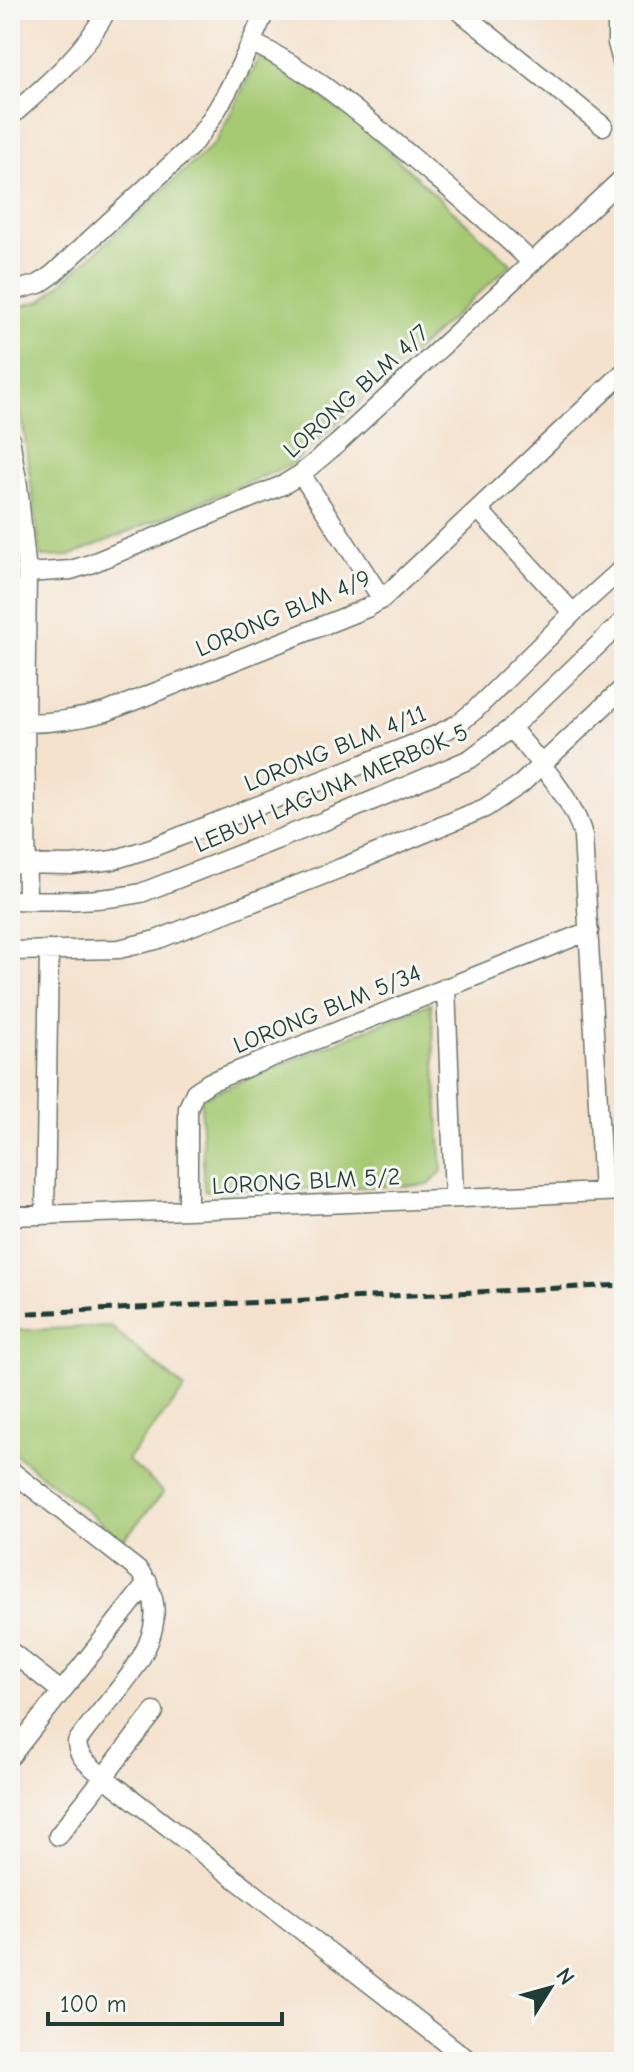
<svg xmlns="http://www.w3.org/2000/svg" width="634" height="2072" font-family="'Comic Neue',sans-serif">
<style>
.green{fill:#a6ca73;stroke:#628454;stroke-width:2}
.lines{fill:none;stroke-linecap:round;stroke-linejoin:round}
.minor-casing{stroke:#6a776a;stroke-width:21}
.minor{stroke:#fff;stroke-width:18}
.rail{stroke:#1f3d34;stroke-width:5;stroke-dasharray:12 6;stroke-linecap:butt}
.labels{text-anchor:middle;stroke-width:6;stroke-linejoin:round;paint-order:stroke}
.street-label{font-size:24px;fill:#1f3d34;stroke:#f6f6f2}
</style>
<rect width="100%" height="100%" fill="#f6f6f2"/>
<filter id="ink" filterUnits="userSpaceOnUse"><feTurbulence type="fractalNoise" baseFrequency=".0125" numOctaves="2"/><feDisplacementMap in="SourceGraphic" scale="16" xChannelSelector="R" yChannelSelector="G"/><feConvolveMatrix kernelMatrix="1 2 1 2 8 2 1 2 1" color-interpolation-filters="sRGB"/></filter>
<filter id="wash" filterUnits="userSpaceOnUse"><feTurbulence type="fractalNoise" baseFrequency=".006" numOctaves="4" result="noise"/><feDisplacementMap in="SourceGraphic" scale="32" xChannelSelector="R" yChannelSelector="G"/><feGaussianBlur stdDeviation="1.8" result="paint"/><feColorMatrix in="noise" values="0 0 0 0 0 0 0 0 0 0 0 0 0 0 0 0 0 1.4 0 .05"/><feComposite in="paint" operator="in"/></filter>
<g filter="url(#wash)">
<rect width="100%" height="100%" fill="#f5e2cd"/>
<path class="green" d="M259,57L291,73L365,130L511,264L291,465L69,556L41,557L23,424L10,365V308L42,301L216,142Z
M431,1003L442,1171L429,1185L204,1191L201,1098Z
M110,1326L185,1389L127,1460L164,1492L123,1540L10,1450V1331Z"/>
</g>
<g filter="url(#ink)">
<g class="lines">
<defs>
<path id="minor" d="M458,10L603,126
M617,10V43L624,69
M251,42C310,70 361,114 411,156C452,191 494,225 532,263
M10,117C46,85 84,54 107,10
M10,292L39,284L52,275L190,147C224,108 244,57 266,10
M10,438L18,486L27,573L25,723L27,900
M301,474L382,599
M478,509L573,613
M27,573L71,570L90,564L283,485L301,474L337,444L624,177
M25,723C54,723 79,719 106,712L367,608L382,599L624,372
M511,728C534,755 575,801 583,836L603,1192
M10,864L72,865L113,860L151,848L436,735L458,724L475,710L573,613L624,567
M10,900C54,901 97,902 141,893L322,822L470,759L511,728L624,620
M10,951L119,949L156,940L341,868L485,808L521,784L624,687
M446,987L454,1197
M188,1210V1108L195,1092L210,1082L589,931
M45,1215L49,950
M10,1216L188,1210L624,1191
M10,1470L139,1571C188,1633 110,1693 77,1742C77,1758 92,1767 104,1777L471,2062
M10,1651L62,1692
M10,1757L148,1582
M58,1836L154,1712"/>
</defs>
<use href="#minor" class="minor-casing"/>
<use href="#minor" class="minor"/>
<path class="rail" d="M10,1314L624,1285"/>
</g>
</g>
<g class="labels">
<g class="street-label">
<text transform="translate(356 391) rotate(-42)" y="8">LORONG BLM 4/7</text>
<text transform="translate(283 613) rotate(-23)" y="8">LORONG BLM 4/9</text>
<text transform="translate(335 748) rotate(-22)" y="8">LORONG BLM 4/11</text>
<text transform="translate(331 788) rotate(-23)" y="8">LEBUH LAGUNA MERBOK 5</text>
<text transform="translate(327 1009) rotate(-22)" y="8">LORONG BLM 5/34</text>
<text transform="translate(306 1181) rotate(-3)" y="8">LORONG BLM 5/2</text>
</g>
</g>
<rect width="634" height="2072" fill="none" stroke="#f6f6f2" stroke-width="40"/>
<g transform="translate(550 1988) rotate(53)" stroke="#f6f6f2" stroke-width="6" paint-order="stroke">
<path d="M0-6L14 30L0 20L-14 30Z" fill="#1f3d34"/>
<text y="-12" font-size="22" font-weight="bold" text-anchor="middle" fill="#1f3d34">N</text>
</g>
<path d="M48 2012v12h234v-12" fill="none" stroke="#1f3d34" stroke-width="4"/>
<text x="60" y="2012" font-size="24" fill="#1f3d34" stroke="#f6f6f2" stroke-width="6" paint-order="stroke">100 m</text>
</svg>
